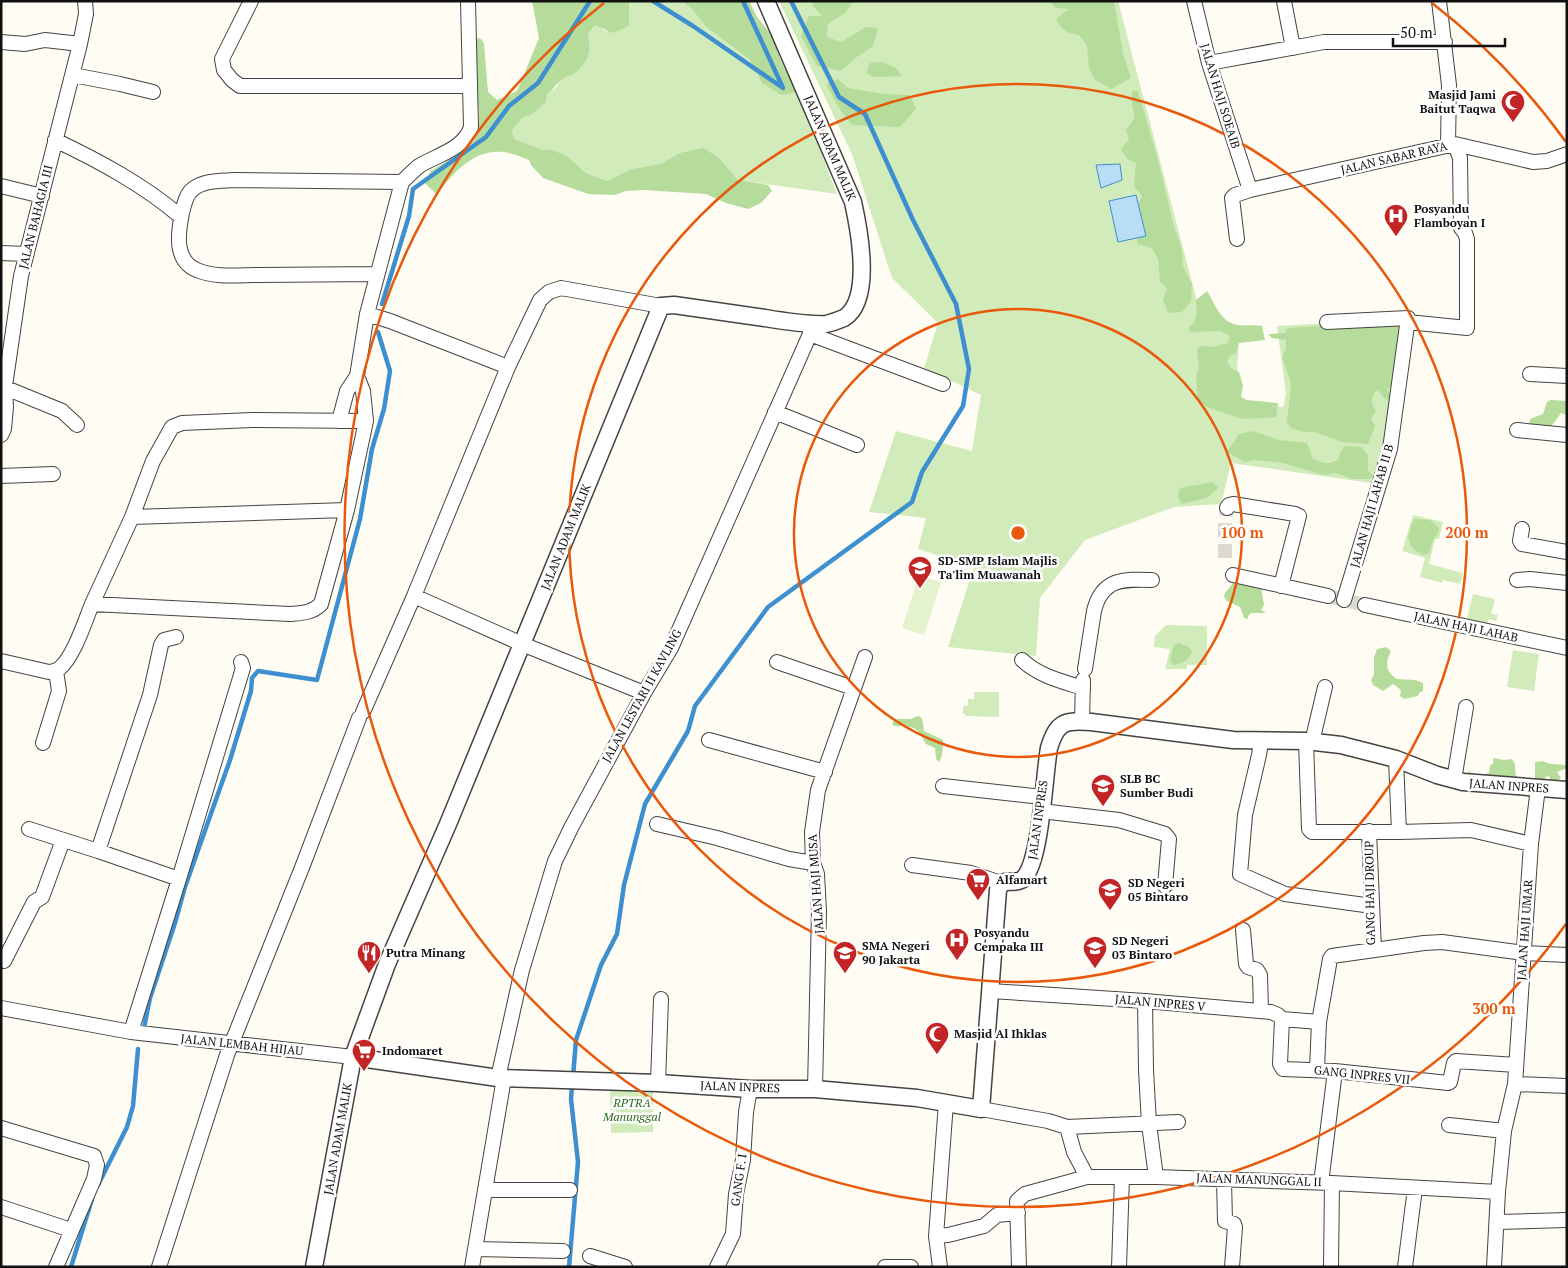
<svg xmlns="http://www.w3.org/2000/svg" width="1568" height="1268" font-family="'PT Serif',serif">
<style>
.green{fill:#d2ebbb}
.forest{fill:#b5dc9a}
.pitch{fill:#e4f2cd}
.water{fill:#b7ddf7;stroke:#3d8fcf}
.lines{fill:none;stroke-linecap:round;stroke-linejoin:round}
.stream{stroke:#3d8fcf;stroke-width:4.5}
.minor-tunnel{stroke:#dbd9d1;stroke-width:14;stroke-dasharray:14 7;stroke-linecap:butt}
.minor-casing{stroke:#434343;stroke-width:16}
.tertiary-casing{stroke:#434343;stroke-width:19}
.minor{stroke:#fff;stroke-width:14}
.tertiary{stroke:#fff;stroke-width:16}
.ring{fill:none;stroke:#e8590c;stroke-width:2.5}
.labels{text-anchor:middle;stroke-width:5;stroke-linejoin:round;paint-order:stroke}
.poi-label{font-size:12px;font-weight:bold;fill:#101010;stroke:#fff;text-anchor:start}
.street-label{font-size:12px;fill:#101010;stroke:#fff}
.park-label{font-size:12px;font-style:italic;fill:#2b6a1e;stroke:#fff}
.centre{fill:#e8590c;stroke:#fff;stroke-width:2.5}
.ring-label{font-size:15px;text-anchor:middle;font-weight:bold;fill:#e8590c;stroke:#fff;stroke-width:5;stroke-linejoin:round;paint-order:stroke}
</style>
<rect width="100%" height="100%" fill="#fffdf3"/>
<path class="green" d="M629,1H681L692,9L705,26L750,60L762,83L798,92L837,194L738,180L720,159L680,153L660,164L632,169L607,181L586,173L567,156L553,150H543L513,139L512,130L522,118L533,114L547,94L555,89L560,80L570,76L588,56L590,43L588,34L595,24L606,31L629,22Z
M779,1H1118L1203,324L1240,328L1235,402L1283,407L1286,394L1277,326L1407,319L1378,484L1231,463L1221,504L1174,507L1085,540L1040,598L1036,656L948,647L974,567L918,549L926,518L869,512L896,431L972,451L981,395L924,368L938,323L892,278L852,154Z
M1413,515L1443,522L1439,539H1435L1429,564L1463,573L1460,584L1442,580V583L1420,577L1425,558L1402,551Z
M1473,594L1495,599L1491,614L1498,615L1496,621L1489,619L1486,629L1452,622L1454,615L1467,618Z
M1166,625L1207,626V665H1187V669H1165L1170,649L1154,647L1155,636Z
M1513,650L1539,654L1534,691L1507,687Z
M974,692H999V717L965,716V714H963V706H968V699H974Z
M653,1086V1132L611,1133L610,1087Z"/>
<path class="forest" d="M532,1H629V26L613,33L595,25L588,34C593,52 587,64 572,75C568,77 564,78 561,80C555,84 555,89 547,94L546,102L533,114L522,118L512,130L514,139L543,150H553L567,156L586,173L607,181L632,169L660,164L680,153L704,148L720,159L738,180L768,185L772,191L761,203L748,209L726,203L706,194L643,190L626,191L615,195L588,194L543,178L531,165L529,160C502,148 484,148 460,168C451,176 445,186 435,193L424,182L431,171L447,161L473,142L479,131V108L474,89V40L479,38L482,40L484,44L488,92L497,100L517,91L539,38Z
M681,1H749L757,17L775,39L777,51L784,68L792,79L798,92L781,95L762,83L750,60L705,26L692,9Z
M812,1H854L845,13L828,24L827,37L841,42L866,27L878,28L873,46L858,56L841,71L817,66L801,36L809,16H822L813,6Z
M1049,1H1114L1123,54L1131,78L1111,89L1095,80L1089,68L1087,45L1079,35C1067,33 1062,31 1056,19L1069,9L1056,8Z
M882,62L896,68L902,76L875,77L866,73L870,63Z
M838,79L848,88L883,94L910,95L916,109L900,127L852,125L841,111L826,84Z
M1132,91H1138L1159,164L1174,227L1182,249L1183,266L1192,284L1191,302L1182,312L1168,313L1163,300L1167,288L1160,282L1158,259L1152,248L1137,244L1138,230L1135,211L1142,196L1134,186L1136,163L1127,159L1121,149L1129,139L1126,130L1134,119C1134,108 1130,101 1132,91Z
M1207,291C1214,302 1220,320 1234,324C1243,327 1253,324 1262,326L1265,340L1239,343L1236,353L1229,357L1227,362L1231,368L1239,372L1243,386L1241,397L1247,400L1278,403L1276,417L1242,419L1207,407L1198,400L1196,377L1199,367L1197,351L1200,346L1213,347L1228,343L1230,336L1220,331L1190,332L1189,327C1199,320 1196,310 1196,300Z
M1394,322L1399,326C1397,342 1401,365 1395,380C1394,383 1390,387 1387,389L1391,395L1389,401L1384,398L1378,390L1375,392C1371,400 1371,404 1376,411L1371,419L1375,426L1368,444L1342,442L1315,432H1304L1291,428L1287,423L1291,383L1282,357L1286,348V340L1272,338L1268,334L1285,333L1288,328Z
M1551,400L1567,401V415L1561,413L1550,428L1529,425L1530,419L1543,414L1547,402Z
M1253,431L1278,440L1307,443L1313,459C1324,464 1328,465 1339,459L1340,453L1345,446L1361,447L1368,455V471L1376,477L1368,479H1353L1336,473L1323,475L1283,463L1254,460L1245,462L1227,452L1239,434Z
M1213,482L1218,488L1207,498L1182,504L1178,497L1180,488Z
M1415,519L1430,520L1439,528C1439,535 1434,536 1432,543C1430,548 1431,550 1428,554L1422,555L1411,547L1408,537L1412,523Z
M1234,582L1261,587L1264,605L1261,610L1266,613H1251L1248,616V619L1244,618L1240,607L1227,601L1224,597L1225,593Z
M1179,643L1189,647L1192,651C1189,660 1183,664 1173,665L1170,660L1174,645Z
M1386,647L1391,651C1385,663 1385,671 1397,679L1416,680L1423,683V691L1419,693L1418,696L1404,699L1400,696L1401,690L1393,684L1383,691L1373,685L1371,680L1374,674V658L1377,649Z
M918,716L922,718L924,731L943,740C943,747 943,757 939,762L936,759L935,748L926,744L919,732L914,728L907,726H894L892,724L895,719H911Z
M1493,758L1504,760L1511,759C1519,764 1512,772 1518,779L1470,776L1468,770L1476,777L1489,773L1490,765L1493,764Z
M1543,761L1550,764L1567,765V768L1557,772L1561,778L1558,780L1557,786L1551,781L1549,776L1545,777L1546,782L1535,781V762Z"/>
<path class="pitch" d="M919,575L941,582L924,635L902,628Z"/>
<path class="water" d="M1120,164L1122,180L1101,188L1096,165Z
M1136,195L1146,236L1118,242L1109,201Z"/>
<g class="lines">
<path class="stream" d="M653,1L693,26L783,88L743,1
M382,304L409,216L413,189L486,137L509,106L538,83L590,1
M144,1028L150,998L175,923L185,887L230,760L251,691L252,678L258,671L317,680L360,519L372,449L384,409L390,371L378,332
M573,1077L576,1040L601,965L617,934L624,885L645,804L688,731L695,706L768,607L912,502L922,472L963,406L969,369L956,304L913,220L865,114L839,97L791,1
M98,1185L127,1127L133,1106L138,1049
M71,1267L92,1199
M569,1267L578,1162L571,1099L572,1085"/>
<path class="minor-tunnel" d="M1225,558V522L1227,508
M1328,596L1365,605"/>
<defs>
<path id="minor" d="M251,1L222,59L224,70L232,80L240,86H470
M1194,1L1209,63L1250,190
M1284,1L1293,48
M1439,1L1449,85L1448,145
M1,42L25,44L45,40L80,44
M1209,63L1324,42H1445
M73,75L120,84L153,92
M55,140C99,161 144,185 181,217
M1,186L42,196
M1237,239L1232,198L1235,195L1250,190L1455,144L1533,162L1547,161L1567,154
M1,253L26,254
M377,274C337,274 298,275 258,275C239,275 215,278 197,270C174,261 178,233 182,213C184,205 186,194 193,189C204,180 221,181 234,180L402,182
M367,314L390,321L508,367
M1327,322L1408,318L1390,449L1344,600
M1408,322L1467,328V239L1465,233L1461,228L1460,158L1455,144
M810,334L943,384
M1530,374L1567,376
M357,376L363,391L366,421L347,510L321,604C312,613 302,613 290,614L92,604L132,517L153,461L172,427L182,423L252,420L366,421
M1,386L62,411L77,425
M775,412L857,445
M339,421L347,391L357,376L367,314L402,182C407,177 413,171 419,166C437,155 464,149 471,127L468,1
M1517,430L1567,435
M1,435L4,429L6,407L5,386L21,276L80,44L86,14L85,1
M1,476L53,474
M1227,508L1229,505L1233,504L1295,514L1299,516L1281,586
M132,517L347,510
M1522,529L1520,541L1522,544L1567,552
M1233,575L1328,596
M1517,580L1530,579L1567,583
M414,596L522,644L644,693
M1365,605L1567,648
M1022,660C1039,676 1061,681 1083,688
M1,661L49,672C54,671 57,671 60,668C74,656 85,621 92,604
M777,662L853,688
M1085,669L1094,611C1102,578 1124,579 1152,580
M363,712L414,596L508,367L540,300L549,292L561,288L661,306
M1082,721L1083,680
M709,740L825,772
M1261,741L1259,755L1245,815L1240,874L1285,894L1372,906
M1306,741L1309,829L1312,832H1399L1471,830L1531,844
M1312,742L1325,687
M43,743L59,691L56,671
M1396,759L1399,832
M1454,780L1466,707
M943,786L1042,797
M1041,811L1119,820L1165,834L1169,839L1165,886
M657,824L717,838L789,859L813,863
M29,829L98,851
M1369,831L1374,950
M912,865L971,873L1001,883
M179,879L243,668L241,662
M1243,930L1246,964L1248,967L1257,970L1260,975L1261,1011
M4,961L34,902L42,897L63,840
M991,991L1145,1001L1271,1012L1278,1015L1282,1019L1280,1064L1283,1069L1335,1071L1448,1083L1450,1082L1454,1063L1456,1061L1516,1065
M1145,1001L1146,1070L1149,1124L1156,1177
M1,1008L131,1032L353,1057
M1282,1019L1319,1022
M131,1032L179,879L98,851L150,695L161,645L164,640L176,637
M1317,1069L1319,1022L1330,959L1332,956L1424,943L1442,942L1524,953L1567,955
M498,1078L522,970L555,861L572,826L644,693L671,648L810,334V323
M658,1083L661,999
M1515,1084L1567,1086
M815,1089L819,911L817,874L813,863L812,832L818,790L865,657
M981,1109L1048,1121L1067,1127L1074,1152L1087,1177H1156L1332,1183L1498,1192L1494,1267
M1449,1125L1504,1131
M1067,1127L1178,1122
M1,1128L94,1156L97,1165L94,1179L56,1267
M1224,1180L1225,1221L1234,1224L1235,1227L1232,1267
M1321,1183L1335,1071
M486,1190H570
M1498,1192L1504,1131L1515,1084L1531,844L1538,788
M1,1207L71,1230
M1497,1222L1567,1220
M936,1236L948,1235L984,1226L997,1215L1018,1213
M476,1249L563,1251
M590,1256L625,1267
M159,1267L227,1055L303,865L359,718
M472,1267L504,1078
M717,1267L733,1234L736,1194L743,1160L746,1112L750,1089
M885,1267H911
M940,1267L936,1236L946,1103
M1019,1267L1017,1201L1025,1194L1087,1177
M1119,1267L1122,1177
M1331,1267L1332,1183
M1405,1267L1415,1188"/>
<path id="tertiary" d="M353,1057L498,1078L658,1083L750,1089H815L917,1098L981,1109L998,890L1001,883C1008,880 1016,884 1023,879C1041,862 1044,776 1049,748C1057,722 1064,720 1091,722L1233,740L1306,741L1341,745L1396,759L1437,775L1463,782L1567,790
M314,1267L353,1057L387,964L448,824L661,306L674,305C704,309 735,314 765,318C783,321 807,325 826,324C831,323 839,320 844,318C873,300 859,229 853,202L766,1"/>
</defs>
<use href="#minor" class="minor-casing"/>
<use href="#tertiary" class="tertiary-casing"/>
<use href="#minor" class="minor"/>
<use href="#tertiary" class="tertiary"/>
</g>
<g class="ring">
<circle cx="1018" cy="533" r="224"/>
<circle cx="1018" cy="533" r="449"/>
<path d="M1566 924A673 673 0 1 1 604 3M1432 3A673 673 0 0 1 1566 142"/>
</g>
<defs>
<symbol id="mosque-pin" viewBox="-11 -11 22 30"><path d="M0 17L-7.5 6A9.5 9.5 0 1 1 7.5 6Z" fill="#c32527" stroke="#fff"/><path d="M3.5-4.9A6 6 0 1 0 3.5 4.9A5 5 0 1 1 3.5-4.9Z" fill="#fff"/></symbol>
<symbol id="hospital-pin" viewBox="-11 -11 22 30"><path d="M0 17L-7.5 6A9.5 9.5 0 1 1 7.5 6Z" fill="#c32527" stroke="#fff"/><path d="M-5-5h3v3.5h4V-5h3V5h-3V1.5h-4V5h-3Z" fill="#fff"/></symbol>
<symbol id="school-pin" viewBox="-11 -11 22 30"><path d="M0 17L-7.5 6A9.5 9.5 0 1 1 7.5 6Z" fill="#c32527" stroke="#fff"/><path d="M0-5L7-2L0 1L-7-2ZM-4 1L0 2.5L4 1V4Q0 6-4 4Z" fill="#fff"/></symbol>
<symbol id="supermarket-pin" viewBox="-11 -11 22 30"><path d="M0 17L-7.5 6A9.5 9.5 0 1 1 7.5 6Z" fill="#c32527" stroke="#fff"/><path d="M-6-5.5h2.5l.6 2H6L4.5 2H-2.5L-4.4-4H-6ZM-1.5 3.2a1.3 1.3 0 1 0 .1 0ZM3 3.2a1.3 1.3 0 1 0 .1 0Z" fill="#fff"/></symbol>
<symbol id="restaurant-pin" viewBox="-11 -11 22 30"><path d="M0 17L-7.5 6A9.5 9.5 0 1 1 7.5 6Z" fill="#c32527" stroke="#fff"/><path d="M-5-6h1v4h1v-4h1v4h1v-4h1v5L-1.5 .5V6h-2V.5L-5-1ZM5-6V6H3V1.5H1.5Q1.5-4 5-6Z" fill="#fff"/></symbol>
</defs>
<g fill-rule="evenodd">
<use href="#mosque-pin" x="1499" y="88" width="28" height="38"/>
<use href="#hospital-pin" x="1382" y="202" width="28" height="38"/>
<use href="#school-pin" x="906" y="554" width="28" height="38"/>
<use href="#school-pin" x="1089" y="772" width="28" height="38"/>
<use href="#supermarket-pin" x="964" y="866" width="28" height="38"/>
<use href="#school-pin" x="1096" y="876" width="28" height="38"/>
<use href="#hospital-pin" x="943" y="926" width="28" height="38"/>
<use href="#school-pin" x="1081" y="934" width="28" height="38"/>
<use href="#restaurant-pin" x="355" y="939" width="28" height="38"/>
<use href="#school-pin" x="831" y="939" width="28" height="38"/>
<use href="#mosque-pin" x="923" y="1020" width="28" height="38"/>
<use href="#supermarket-pin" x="350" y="1037" width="28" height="38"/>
</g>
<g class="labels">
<g class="poi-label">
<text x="1496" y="99" text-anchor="end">Masjid Jami<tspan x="1496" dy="14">Baitut Taqwa</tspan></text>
<text x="1414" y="213">Posyandu<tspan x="1414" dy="14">Flamboyan I</tspan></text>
<text x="938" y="565">SD-SMP Islam Majlis<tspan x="938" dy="14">Ta'lim Muawanah</tspan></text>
<text x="1120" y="783">SLB BC<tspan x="1120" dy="14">Sumber Budi</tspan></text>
<text x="996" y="884">Alfamart</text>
<text x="1128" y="887">SD Negeri<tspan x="1128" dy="14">05 Bintaro</tspan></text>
<text x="974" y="937">Posyandu<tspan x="974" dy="14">Cempaka III</tspan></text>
<text x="1112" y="945">SD Negeri<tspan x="1112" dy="14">03 Bintaro</tspan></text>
<text x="862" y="950">SMA Negeri<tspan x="862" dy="14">90 Jakarta</tspan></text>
<text x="386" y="957">Putra Minang</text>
<text x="954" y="1038">Masjid Al Ihklas</text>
<text x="382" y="1055">Indomaret</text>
</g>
<g class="street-label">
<text transform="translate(1220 96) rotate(73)" y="4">JALAN HAJI SOEAIB</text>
<text transform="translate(830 148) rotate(67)" y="4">JALAN ADAM MALIK</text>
<text transform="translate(1394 158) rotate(-13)" y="4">JALAN SABAR RAYA</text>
<text transform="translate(36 217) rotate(-76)" y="4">JALAN BAHAGIA III</text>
<text transform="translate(1372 506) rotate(-74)" y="4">JALAN HAJI LAHAB II B</text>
<text transform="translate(566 537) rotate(-68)" y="4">JALAN ADAM MALIK</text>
<text transform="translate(1466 627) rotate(12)" y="4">JALAN HAJI LAHAB</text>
<text transform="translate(642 696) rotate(-61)" y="4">JALAN LESTARI II KAVLING</text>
<text transform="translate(1509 786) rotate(4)" y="4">JALAN INPRES</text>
<text transform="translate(1038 820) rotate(-82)" y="4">JALAN INPRES</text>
<text transform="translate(816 884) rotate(-94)" y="4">JALAN HAJI MUSA</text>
<text transform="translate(1370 893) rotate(-91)" y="4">GANG HAJI DROUP</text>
<text transform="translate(1525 930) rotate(-86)" y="4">JALAN HAJI UMAR</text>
<text transform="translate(1160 1003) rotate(5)" y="4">JALAN INPRES V</text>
<text transform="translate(242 1045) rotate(6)" y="4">JALAN LEMBAH HIJAU</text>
<text transform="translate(1362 1075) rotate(6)" y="4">GANG INPRES VII</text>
<text transform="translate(740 1087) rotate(2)" y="4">JALAN INPRES</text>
<text transform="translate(338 1139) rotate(-80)" y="4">JALAN ADAM MALIK</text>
<text transform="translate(739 1180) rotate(-82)" y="4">GANG F. I</text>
<text transform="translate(1259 1180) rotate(2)" y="4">JALAN MANUNGGAL II</text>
</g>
<g class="park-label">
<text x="632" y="1107">RPTRA<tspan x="632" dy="14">Manunggal</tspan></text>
</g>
</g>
<circle cx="1018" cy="533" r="8" class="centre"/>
<g class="ring-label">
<text x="1242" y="538">100 m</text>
<text x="1467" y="538">200 m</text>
<text x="1494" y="1014">300 m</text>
</g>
<rect width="1568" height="1268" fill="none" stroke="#101010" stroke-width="5"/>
<path d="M1393 38v8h112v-8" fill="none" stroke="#101010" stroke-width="2.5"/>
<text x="1400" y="38" font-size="15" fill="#101010" stroke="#ffffff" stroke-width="4" paint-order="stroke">50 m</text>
</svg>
